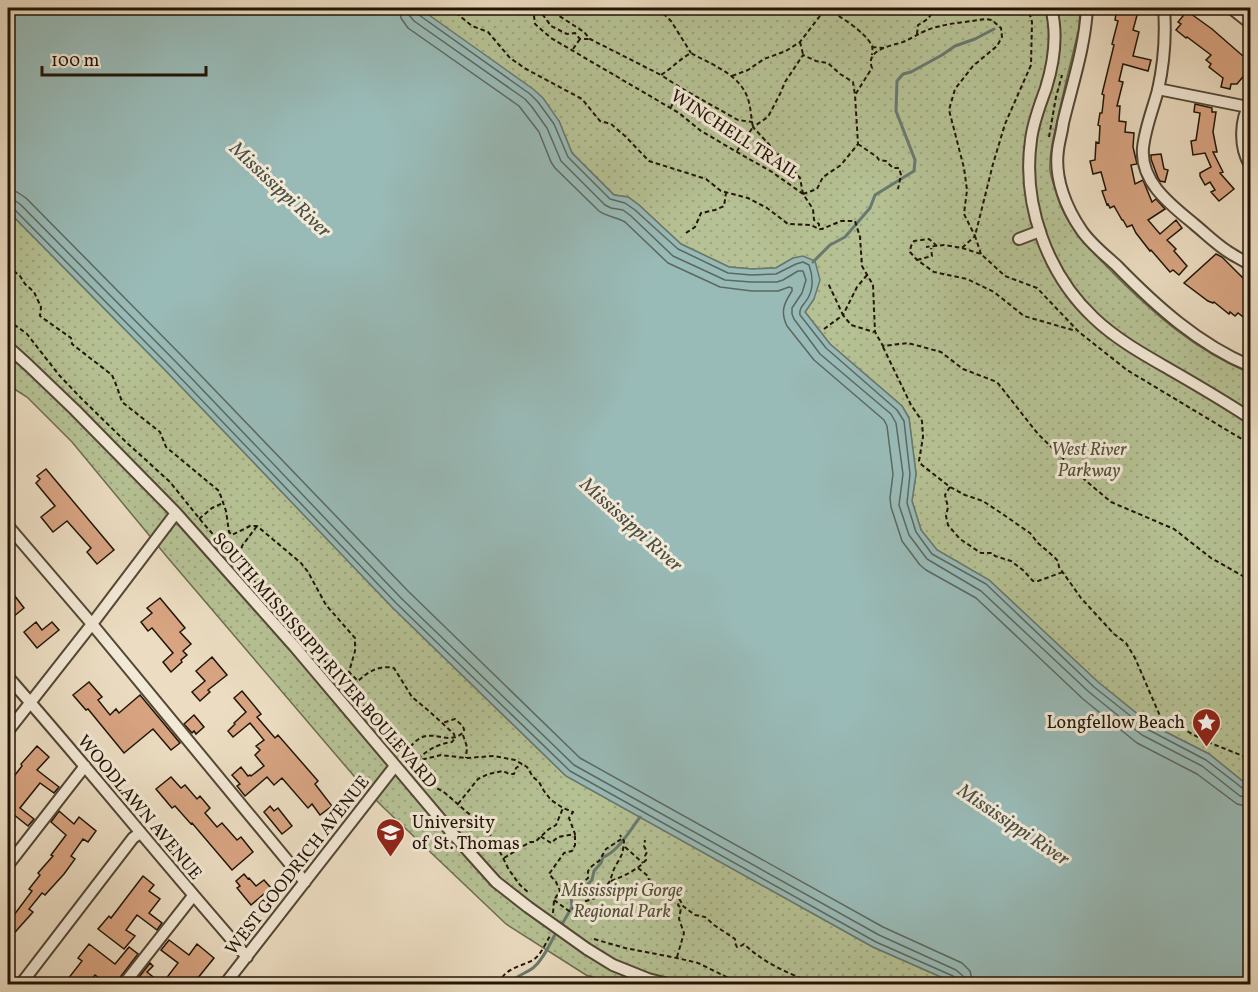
<svg xmlns="http://www.w3.org/2000/svg" width="1258" height="992" font-family="Vollkorn,serif">
<style>
.grass{fill:url(#grass-dots);stroke:#6b6c4e;stroke-width:1.5}
.water{fill:#99bbb8;stroke:#697971;stroke-width:1.5}
.lines{fill:none;stroke-linecap:round;stroke-linejoin:round}
.shore{stroke:#5c685f;stroke-width:1.5}
.stream{stroke:#697971;stroke-width:3}
.building{fill:#d8a482;stroke:#201506;stroke-width:1.5}
.minor-casing{stroke:#534735;stroke-width:14}
.path{stroke:#201506;stroke-width:2;stroke-dasharray:4.5 3;stroke-linecap:butt}
.minor{stroke:#f3e9d7;stroke-width:10}
.minor-bridge-casing{stroke:#534735;stroke-width:14;stroke-linecap:butt}
.minor-bridge{stroke:#f3e9d7;stroke-width:10}
.labels{text-anchor:middle;stroke-width:6;stroke-linejoin:round;paint-order:stroke}
.street-label{font-size:18px;fill:#201506;stroke:#f3e9d7}
.park-label{font-size:18px;font-style:italic;fill:#545238;stroke:#f3e9d7}
.poi-label{font-size:18px;fill:#201506;stroke:#f3e9d7;text-anchor:end}
.water-label{font-size:20px;font-style:italic;fill:#4a4f44;stroke:#f3e9d7}
</style>
<defs>
<pattern id="grass-dots" width="8" height="8" patternUnits="userSpaceOnUse" patternTransform="scale(1.5)"><rect width="8" height="8" fill="#b6c295"/><path d="M2 2h.1M6 6h.1" fill="none" stroke="#9ca67f" stroke-width="1.8" stroke-linecap="round"/></pattern>
</defs>
<rect width="100%" height="100%" fill="#ecddc2"/>
<filter id="stains"><feTurbulence type="fractalNoise" baseFrequency=".00333" numOctaves="4"/><feColorMatrix values="0 0 0 0 .2 0 0 0 0 .09 0 0 0 0 .02 0 0 0 .5 -.17"/></filter>
<radialGradient id="worn" r=".72"><stop offset=".6" stop-color="#630" stop-opacity="0"/><stop offset="1" stop-color="#630" stop-opacity=".3"/></radialGradient>
<path class="grass" d="M419,8H1080L1079,28C1072,58 1064,87 1058,117C1054,135 1049,153 1050,171C1051,177 1053,183 1055,189C1064,226 1089,248 1114,274C1155,315 1197,352 1250,373V787L1209,754L1150,724L1098,682L989,580L937,550L921,530L912,501L916,474L909,418L902,406L830,344L805,312L814,299L793,258L776,268L752,269L729,267L681,244L639,205L628,197L614,195L572,153L559,121L455,35Z
M8,211L167,372L392,607L566,776L873,947L957,984H616L586,975L506,924L385,809L365,789L168,558L72,442L27,397L8,385Z"/>
<path class="water" d="M8,8H419L533,89L543,98L559,121L572,153L614,195L628,197L639,205L681,244L729,267L752,269L776,268L793,258L803,256L815,261L820,280L814,299L805,312L830,344L902,406L909,418L916,474L912,501L921,530L937,550L989,580L1098,682L1150,724L1209,754L1250,787V984H957L873,947L566,776L392,607L167,372L8,211Z"/>
<g class="lines">
<path class="shore" d="M399,8L401,18L408,28L519,106L539,132L551,162L555,168L599,211C607,217 617,217 625,222L668,263L720,287L752,291H778L789,287L792,288V291C784,303 780,312 787,326L814,360L884,420L887,426L893,474L890,498L891,507L902,541L920,565L926,570L976,598L1083,699L1137,743L1197,774L1237,804L1250,807
M408,8L409,15L414,21L525,99L532,107L547,128L561,161L605,205L611,208L623,210L631,216L673,256L725,280L751,282H777L783,280L798,271H803L806,280L802,293L792,308V314L794,319L820,354L891,414L896,423L903,474L899,505L909,535L927,559L981,591L1089,692L1142,735L1202,766L1240,796L1250,798
M416,8V12L419,15L530,94L538,102L554,124L568,157L610,199L625,203L635,210L678,249L728,273L751,275L776,274L796,264L803,262L809,265C813,276 814,287 808,298C804,305 799,307 800,315L826,348L897,410L904,421L910,474L907,503L916,532L932,554L986,584L1094,687L1147,729L1206,760L1245,790L1250,791
M8,191L17,192L26,198L183,357L408,591L580,758L883,927L962,963L970,971L973,984
M8,200H14L20,204L177,363L401,598L574,765L879,935L956,970L963,976L964,984
M8,207L14,209L171,368L396,603L570,771L876,942L953,976L956,980L957,984"/>
<path class="stream" d="M813,262L830,245L845,237L870,208L875,195L914,171L915,160L896,111L897,81L903,74L911,72L942,55L955,46L975,39L994,29
M561,926L572,907L571,896L584,888L592,880L594,871L601,863L603,857C617,853 631,829 640,817
M510,984C516,975 525,974 533,968C544,959 550,943 557,931"/>
</g>
<path class="building" d="M1117,8H1139L1133,30L1139,32L1133,56L1151,60L1148,71L1123,64L1119,81L1123,82L1117,106H1120L1119,121L1126,122L1125,132L1134,133L1133,147L1137,164L1131,165L1135,184L1143,180L1152,202L1156,199L1165,209L1148,220L1160,234L1176,220L1182,228L1167,240L1176,249L1174,251L1187,266L1179,275L1173,270L1170,272L1151,250L1150,251L1136,233L1132,225L1127,227L1123,220H1122L1114,206L1110,208L1108,204L1107,205L1102,191L1106,190L1101,172L1093,174L1090,161L1095,160L1096,142L1099,143L1100,126L1098,125L1100,113H1102L1104,95L1102,94L1114,45L1112,44L1118,21L1115,20Z
M1187,11L1212,29L1251,63V67L1237,84H1231L1230,89L1221,87L1223,78L1209,67L1211,64L1206,60L1211,55L1187,37L1186,38L1176,30L1181,24L1178,22Z
M1195,104L1212,108V112H1216L1213,132L1217,152H1213L1223,172L1220,173L1234,189L1219,201L1211,192L1215,190L1210,182L1205,185L1200,176V173L1211,167L1205,153L1193,155L1191,141L1196,140L1200,113L1194,112Z
M1161,154L1164,169L1168,170L1165,182L1160,181L1158,178L1151,159V155Z
M1216,254L1222,257L1244,279L1248,272H1251V323L1238,313L1235,316L1230,312L1229,314L1214,302L1213,303L1208,301L1184,283Z
M46,469L114,550L97,564L87,552L91,548L67,521L53,532L41,517L55,506L36,483L40,479L37,476Z
M8,587L24,608L8,621Z
M160,598L185,628L180,632L191,644L183,651L187,655L181,660L182,662L171,672L163,662L173,653L152,628L148,631L141,622L152,613L147,608Z
M36,622L42,630L52,622L59,630L37,648L24,632Z
M212,657L227,675L208,690L210,692L200,701L192,692L205,681L196,671Z
M89,682L102,697L98,700L110,715L116,709L119,713L140,695L180,743L171,750L153,729L124,753L88,709L86,710L73,695Z
M242,691L261,714L257,717L275,738L278,735L318,781L315,784L332,806L320,815L312,804L308,808L282,778L274,785L267,777L245,796L237,786L240,784L232,775L241,767L248,776L250,775L251,776L264,766L255,755L260,750L256,746L264,740L250,723L233,737L228,731L235,724L234,723L246,712L234,698Z
M194,715L204,727L196,734L194,731L192,733L184,724Z
M37,746L49,757L37,770L59,787L54,793L40,783L20,808L34,819L28,826L13,814L8,820V784L22,766L21,764Z
M171,777L181,788L185,785L197,799L200,796L210,808L205,813L217,827L222,823L237,840L241,837L253,852L232,870L192,823L191,824L175,806L172,808L156,789Z
M270,806L274,811L278,808L292,826L282,834L264,812Z
M59,811L74,824L79,817L96,831L88,842L83,839L71,856L75,859L64,874L45,895L42,893L29,909L33,912L8,940V923L32,891L29,889L40,875L38,873L53,856L51,855L66,835L51,822Z
M244,874L248,879L249,878L256,886L264,880L271,888L251,905L237,888L240,886L236,881Z
M143,876L154,885L149,891L160,899L149,913L162,923L157,930L137,915L126,930L135,936L124,949L98,929L109,916L111,918Z
M169,940L189,955L197,944L214,958L193,984H140L136,981L150,963L153,966L147,972L162,984L178,963L161,950Z
M89,944L115,964L129,947L138,954L115,984H107L95,975L88,984H64L82,961L78,958Z"/>
<g class="lines">
<defs>
<path id="minor" d="M1051,8C1058,34 1054,62 1046,88C1040,105 1033,122 1031,140C1022,204 1047,274 1094,318C1116,339 1143,354 1169,369C1197,385 1224,401 1250,418
M1087,8C1085,47 1072,85 1063,123C1062,132 1059,141 1058,150C1054,178 1066,208 1082,231C1091,244 1105,255 1117,266C1156,306 1198,344 1250,366
M1164,8C1166,35 1164,63 1158,90C1153,109 1145,128 1143,148C1140,182 1171,205 1194,224C1205,233 1215,243 1227,251C1234,256 1243,260 1250,265
M1231,8L1250,23
M1158,89L1248,107
M1250,103C1240,120 1239,147 1250,165
M1019,239L1040,231
M8,347L28,365L75,410L176,513L295,647L453,834L496,882L528,907
M8,526L92,624L305,882
M8,677C89,769 166,865 247,957
M8,731L92,624L176,513
M8,865L85,766
M587,949L613,965L648,979L668,984
M21,984L133,838L140,833
M124,984L193,896
M225,984L395,766"/>
</defs>
<use href="#minor" class="minor-casing"/>
<path class="path" d="M450,8L472,26L488,32L510,58L526,69L582,99L600,121L611,124L625,136L649,161L706,179L721,191L748,198L767,208L788,224L811,225L819,229
M533,8L535,24L551,38L679,113L701,131L737,152L772,172L803,194L813,209L814,220L819,224V229H822L841,221H855L860,237L862,266L873,285L875,332L883,346L908,343L941,352L963,369L997,382L1038,434L1085,480L1111,502L1174,529L1211,558L1250,580
M538,8L551,26L567,34L575,33L580,39H590
M547,8L584,32L590,39L661,75
M658,8L671,21L691,53
M826,8C840,17 865,31 872,46C873,48 872,53 872,55
M917,34L918,25C925,21 933,17 932,8
M800,42L803,54
M872,47L884,48
M573,49L580,39
M732,76L748,70L764,59L786,51L800,42L826,8
M671,107L681,88
M1049,137L1056,97L1062,75
M858,144L877,157L879,160L886,161L893,168H899L901,175L898,189
M737,151L753,127C751,118 751,108 748,99C740,74 712,65 691,53C680,59 672,68 661,75L681,88L738,120L752,122
M803,194L817,189L823,177L841,165L858,144L855,95L872,68C865,50 890,46 903,42C913,38 922,31 933,28C949,23 968,22 985,19L992,20L1001,28L1002,37L997,46L973,66L955,89L949,110L964,168L967,190L964,214L975,236L962,248L944,245L926,247
M803,194L800,178L753,127L768,117L780,94L785,82L803,55L816,61L828,63L840,74L853,82L855,95
M686,233L695,227L701,213L715,210L724,206L726,193
M937,246L929,239L914,241L911,246L910,252L917,260L934,272L967,279L994,292L1024,316L1076,331
M962,248L981,254L1005,276L1037,288L1079,332L1127,370L1250,444
M981,254L975,236L993,164L1005,124L1031,65L1032,22L1028,8
M917,260L932,256L931,248
M8,266L20,276L25,284L34,292L41,307L40,316L71,338L72,344L112,375L117,387L122,402L160,432L166,447L219,491L226,511L229,532L232,535L250,526H257L301,563L308,572L326,605L355,638V651L349,672L358,681C369,671 379,665 394,668L412,697L429,711L454,734L455,738L452,742C438,744 429,749 419,758L420,760L441,755L466,758L494,756L515,760L527,767L533,777L539,782L544,791L551,800L563,808L573,812L569,818L575,834L558,837L551,843L540,836
M867,275L857,287L843,315L851,325L874,332
M8,320L27,334L59,375L81,398L126,442L170,482L203,523L399,745L422,779L445,793L483,826L493,838L509,870L520,885L528,892
M824,329L843,315L828,283
M883,347L911,405L922,421L923,437L919,461L922,465L950,487L965,495L983,501L1001,513L1030,533L1038,543L1053,556L1058,561L1059,567L1081,598L1114,634L1126,643L1135,658L1160,716L1203,740L1248,758L1250,751
M950,487L945,495L948,507L946,516L948,525L960,539L981,553H992L995,556L1011,561L1024,571L1033,581H1038L1063,572
M199,519L212,508L223,503
M239,563L242,546L257,526
M463,735L467,747L466,758
M406,753C428,718 444,750 464,732C465,726 459,723 455,719L442,723
M458,804L478,779L488,774L503,771L509,774H514L516,768L522,764
M625,847L643,863
M504,858L530,842H535L549,829L556,825L563,808
M638,868L648,876L649,880L680,900L683,906L695,915L705,917L714,925L735,939V943L737,947L741,946L744,944C765,964 788,973 815,984
M611,881C624,876 637,870 646,860L645,856L647,852L644,846L645,840
M580,885L588,878V871L592,866L599,861L606,849L623,838
M554,900L569,911C573,910 575,907 578,905C584,900 594,900 601,895V891C614,880 609,878 616,865C622,855 623,854 624,841L620,835
M553,913L554,900L560,891L556,882L549,874L564,853L572,851L575,845V834
M594,939L625,948L677,958L698,963L741,984
M677,957L684,933L679,919L681,908L678,905L680,900
M499,984C504,968 520,967 533,960C541,955 545,944 550,936"/>
<use href="#minor" class="minor"/>
<defs>
<path id="minor-bridge" d="M528,907L587,949"/>
</defs>
<use href="#minor-bridge" class="minor-bridge-casing"/>
<use href="#minor-bridge" class="minor-bridge"/>
</g>
<defs>
<symbol id="sight-pin" viewBox="-11 -11 22 30"><path d="M0 17L-7.5 6A9.5 9.5 0 1 1 7.5 6Z" fill="#8f2418" stroke="#f3e9d7"/><path d="M0-6L1.8-2.2L6-1.7L2.9 1.2L3.7 5.4L0 3.3L-3.7 5.4L-2.9 1.2L-6-1.7L-1.8-2.2Z" fill="#fff"/></symbol>
<symbol id="university-pin" viewBox="-11 -11 22 30"><path d="M0 17L-7.5 6A9.5 9.5 0 1 1 7.5 6Z" fill="#8f2418" stroke="#f3e9d7"/><path d="M0-5L7-2L0 1L-7-2ZM-4 1L0 2.5L4 1V4Q0 6-4 4Z" fill="#fff"/></symbol>
</defs>
<g fill-rule="evenodd">
<use href="#sight-pin" x="1190" y="706" width="33" height="45"/>
<use href="#university-pin" x="374" y="816" width="33" height="45"/>
</g>
<g class="labels">
<g class="street-label">
<text transform="translate(735 134) rotate(33)" y="6">WINCHELL TRAIL</text>
<text transform="translate(325 660) rotate(49)" y="6">SOUTH MISSISSIPPI RIVER BOULEVARD</text>
<text transform="translate(140 807) rotate(50)" y="6">WOODLAWN AVENUE</text>
<text transform="translate(297 865) rotate(-52)" y="6">WEST GOODRICH AVENUE</text>
</g>
<g class="park-label">
<text x="1089" y="455">West River<tspan x="1089" dy="21">Parkway</tspan></text>
<text x="622" y="896">Mississippi Gorge<tspan x="622" dy="21">Regional Park</tspan></text>
</g>
<g class="poi-label">
<text x="1185" y="728">Longfellow Beach</text>
<text x="412" y="828" text-anchor="start">University<tspan x="412" dy="21">of St. Thomas</tspan></text>
</g>
<g class="water-label">
<text transform="translate(281 189) rotate(43)" y="7">Mississippi River</text>
<text transform="translate(632 524) rotate(42)" y="7">Mississippi River</text>
<text transform="translate(1014 824) rotate(34)" y="7">Mississippi River</text>
</g>
</g>
<rect width="1258" height="992" fill="none" stroke="#ecddc2" stroke-width="30"/>
<rect x="9" y="9" width="1240" height="974" fill="none" stroke="#201506" stroke-width="3"/>
<rect x="15" y="15" width="1228" height="962" fill="none" stroke="#201506" stroke-width="1.5"/>
<path d="M42 66v9h164v-9" fill="none" stroke="#201506" stroke-width="3"/>
<text x="51" y="66" font-size="18" fill="#201506" stroke="#f3e9d7" stroke-width="4.5" paint-order="stroke">100 m</text>
<rect width="100%" height="100%" filter="url(#stains)"/>
<rect width="100%" height="100%" fill="url(#worn)"/>
</svg>
